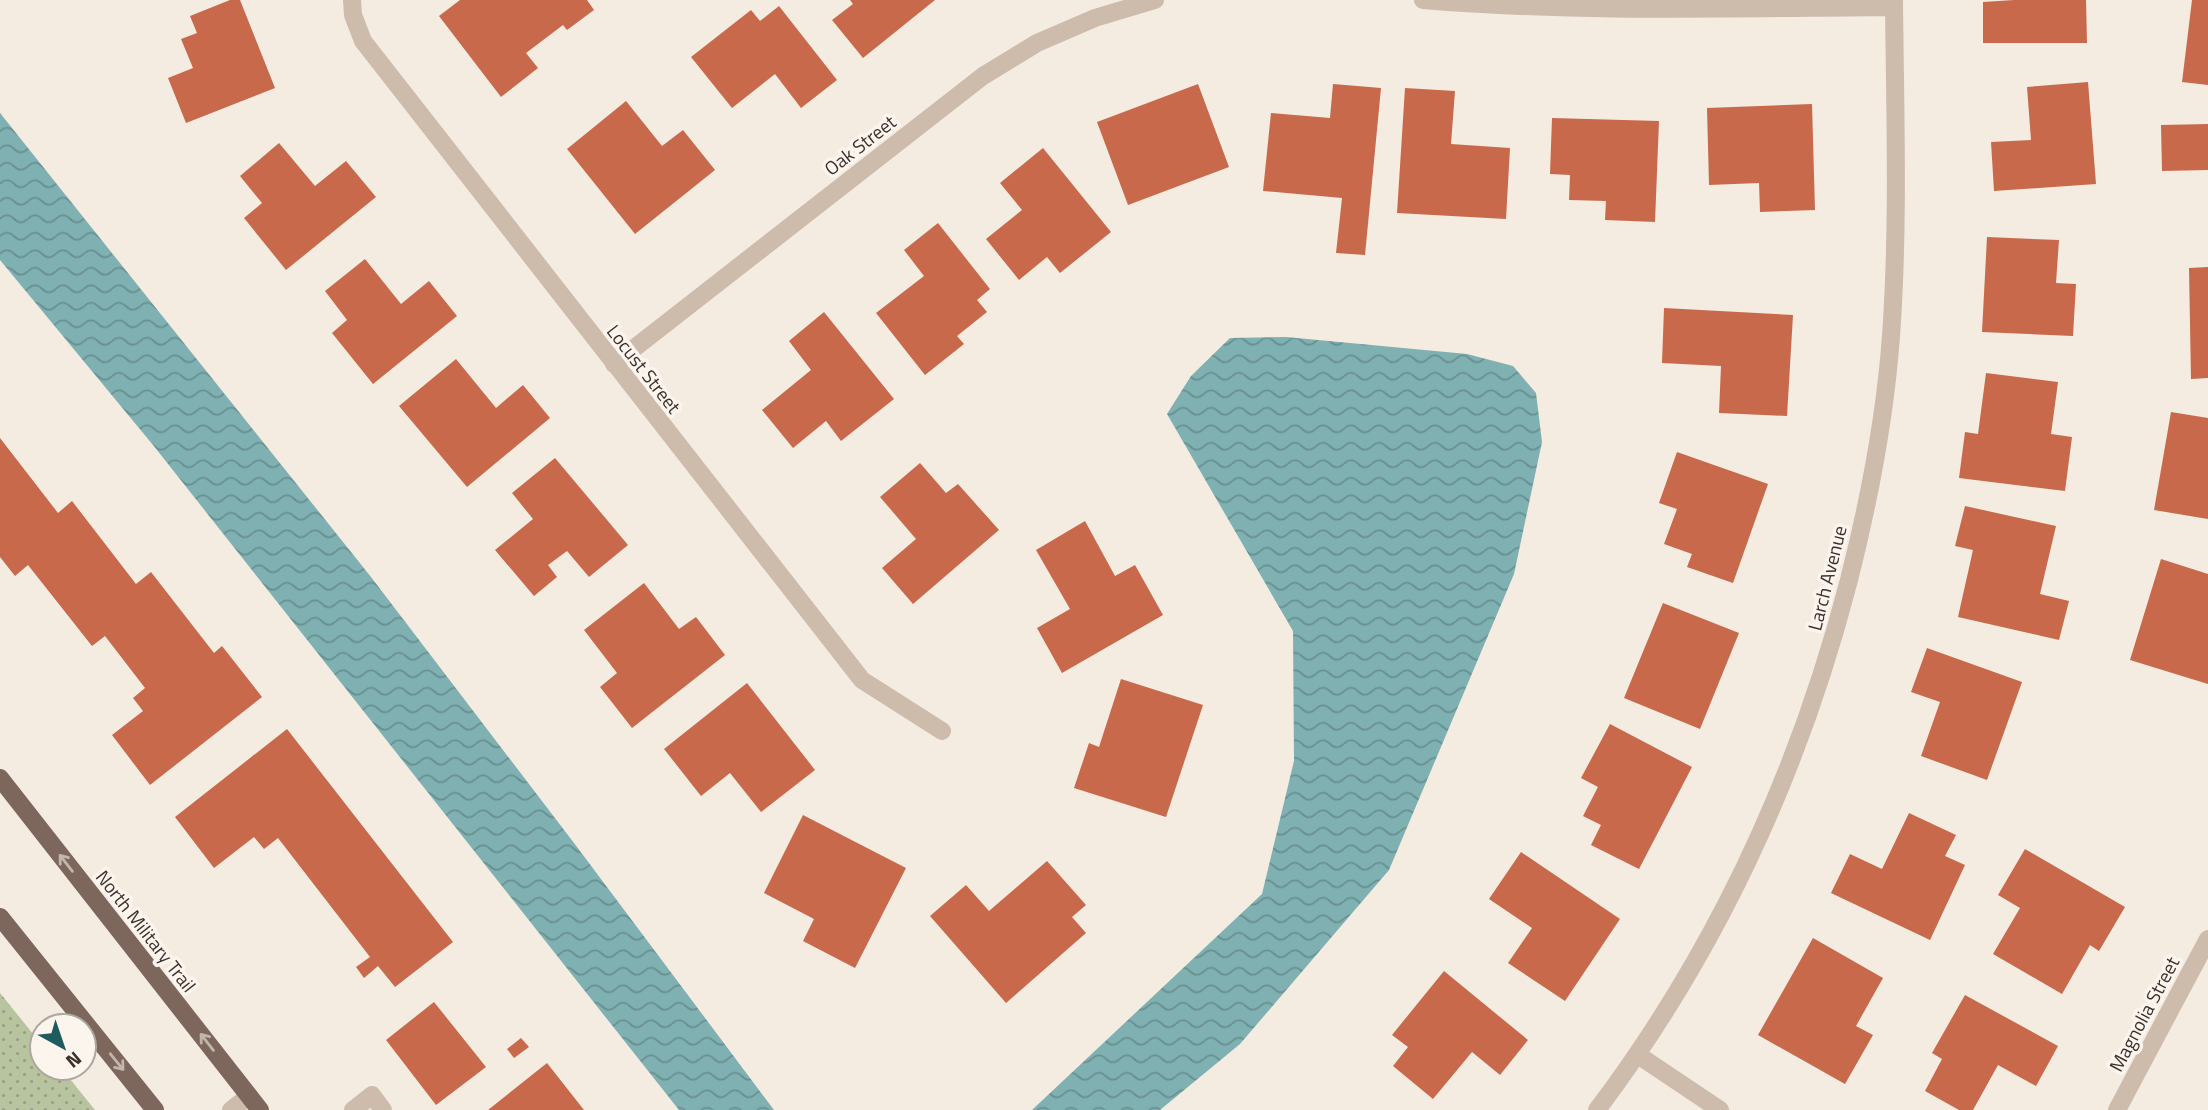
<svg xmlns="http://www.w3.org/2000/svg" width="2208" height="1110" font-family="'Titillium Web',sans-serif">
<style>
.park{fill:url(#park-dots)}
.water{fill:url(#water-waves)}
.building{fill:#c8694b}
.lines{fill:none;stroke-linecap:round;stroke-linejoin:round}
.minor{stroke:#cdbbac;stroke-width:18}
.major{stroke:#7d675c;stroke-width:18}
.oneway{stroke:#c2b5ac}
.labels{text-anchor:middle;stroke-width:7;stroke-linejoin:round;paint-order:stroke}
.street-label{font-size:19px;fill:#3b302b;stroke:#fbf5ee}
</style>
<defs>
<pattern id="park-dots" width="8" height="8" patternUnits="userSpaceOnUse" patternTransform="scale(1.75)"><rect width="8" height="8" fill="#b8c4a0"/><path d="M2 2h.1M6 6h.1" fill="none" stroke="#97a083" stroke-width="1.8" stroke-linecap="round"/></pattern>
<pattern id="water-waves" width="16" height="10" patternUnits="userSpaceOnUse" patternTransform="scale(1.75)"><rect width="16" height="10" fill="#7fb0b2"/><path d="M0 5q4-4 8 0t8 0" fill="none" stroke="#699091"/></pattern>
</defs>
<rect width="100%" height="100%" fill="#f4ebe1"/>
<path class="park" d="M0,993L42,1045V1068H61L95,1110H0Z"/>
<path class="water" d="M0,113L371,577L574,843L774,1110H679L153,445L0,260Z
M1286,337L1467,354L1513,366L1536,393L1542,442L1514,574L1389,870L1240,1044L1160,1110H1032L1262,894L1294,761L1293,631L1167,414L1191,376L1230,338Z"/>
<path class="building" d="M230,0H240L275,88L186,123L168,78L193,68L181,39L197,33L190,16Z
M460,0H587L594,10L567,30L563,25L526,53L538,68L501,97L439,16Z
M850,0H935L863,58L832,20L853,4Z
M2014,0H2086L2087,43H1983V2Z
M2192,0H2208V85L2182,82Z
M779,6L837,80L801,108L775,74L732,108L691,57L751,10L760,21Z
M2088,82L2096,184L1994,191L1991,142L2031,140L2027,87Z
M1198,84L1229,167L1128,205L1097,122Z
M1333,84L1381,88L1365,255L1336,253L1342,198L1263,191L1271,113L1330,118Z
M1405,88L1455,91L1451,144L1510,148L1506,219L1397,213Z
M626,101L662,146L683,130L715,170L635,234L567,149Z
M1812,104L1815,210L1760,212L1759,183L1709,185L1707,108Z
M1552,118L1659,121L1655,222L1605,220L1606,201L1569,200L1570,175L1550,174Z
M2208,124V170L2162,171L2161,125Z
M279,143L315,186L346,161L376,197L286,270L244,218L262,203L240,176Z
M1043,148L1111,232L1060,273L1047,257L1019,280L986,239L1022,210L1000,183Z
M938,223L990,289L977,300L987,312L957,336L964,344L925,375L876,313L924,276L904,250Z
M1987,237L2059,240L2056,283L2076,284L2073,336L1982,332Z
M365,259L401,304L429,281L457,316L373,384L332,333L347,320L325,291Z
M2208,267V378L2191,379L2189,268Z
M1664,308L1793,315L1787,416L1719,413L1721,366L1662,363Z
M824,312L894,399L841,441L826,421L793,448L762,410L811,370L789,341Z
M456,359L496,408L523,385L550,418L467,487L399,406Z
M1986,373L2058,382L2051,434L2072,437L2065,491L1959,478L1965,432L1978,434Z
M2171,412L2208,418V519L2154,510Z
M0,438L58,513L72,501L136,584L151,572L214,653L222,646L262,697L150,785L112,735L143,711L133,698L145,688L105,636L92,646L28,565L15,576L0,557Z
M1677,452L1768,484L1733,583L1687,567L1692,554L1664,544L1677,509L1659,503Z
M555,458L628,545L589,577L567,551L548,565L557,577L534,596L495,550L533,519L512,493Z
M920,463L946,493L958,484L999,530L913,604L882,568L916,539L880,497Z
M1965,506L2056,526L2040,594L2069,601L2059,640L1958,617L1973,550L1955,546Z
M1085,521L1115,576L1135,565L1163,615L1062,673L1037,628L1070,609L1036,550Z
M2161,559L2208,574V684L2130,660Z
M644,583L679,629L696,617L725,655L632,728L600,687L617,673L584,630Z
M1663,603L1739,633L1700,729L1624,698Z
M1927,648L2022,682L1987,780L1921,756L1940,702L1911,692Z
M1121,679L1203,705L1166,817L1074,788L1089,743L1099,747Z
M747,683L815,770L761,812L730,773L701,796L664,749Z
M1610,724L1692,767L1639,869L1591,845L1601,825L1583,816L1598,787L1581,778Z
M287,729L453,942L395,987L378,966L364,978L356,967L370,957L278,838L264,849L254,837L214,868L175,817Z
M1909,813L1956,835L1945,856L1965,865L1930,940L1831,893L1850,854L1882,869Z
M803,815L906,868L855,968L803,941L814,919L764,893Z
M2025,849L2125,907L2099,951L2090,945L2062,994L1993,954L2020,908L1998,895Z
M1521,852L1620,919L1565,1001L1508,963L1532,928L1489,899Z
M1047,861L1086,905L1072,917L1086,933L1006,1003L930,916L966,885L989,911Z
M1813,938L1883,978L1856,1026L1873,1035L1845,1084L1758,1035Z
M1444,971L1528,1040L1500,1075L1472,1052L1433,1099L1393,1066L1408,1047L1392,1035Z
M1965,995L2058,1046L2036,1086L1998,1065L1973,1110H1959L1925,1091L1942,1059L1932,1053Z
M434,1002L486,1067L436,1105L386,1040Z
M521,1038L529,1047L514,1058L507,1049Z
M547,1063L584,1110H488Z"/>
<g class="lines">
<path class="minor" d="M352,0L353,15L363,41L862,680L942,731
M1423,0C1580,13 1737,8 1894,7
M614,364L983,76L1037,43L1095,18L1155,0
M1638,1055L1720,1110
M231,1110L249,1096
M353,1110L372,1095L383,1110
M1597,1110C1717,951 1799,773 1849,580C1869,501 1885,419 1891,336C1899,224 1895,112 1894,0
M2117,1110L2208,939"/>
<path class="major" d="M0,778L260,1110
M0,917L155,1110"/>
</g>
<defs><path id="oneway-shaft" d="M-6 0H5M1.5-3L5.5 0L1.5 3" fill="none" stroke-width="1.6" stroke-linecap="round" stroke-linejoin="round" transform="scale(1.75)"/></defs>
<g class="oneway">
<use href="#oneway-shaft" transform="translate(66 863) rotate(-128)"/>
<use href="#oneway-shaft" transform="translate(207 1042) rotate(-128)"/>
<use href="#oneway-shaft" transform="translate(117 1062) rotate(51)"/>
</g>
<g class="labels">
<g class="street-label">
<text transform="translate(860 145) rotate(-38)" y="7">Oak Street</text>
<text transform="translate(644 369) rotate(52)" y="7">Locust Street</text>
<text transform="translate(1827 578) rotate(-76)" y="7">Larch Avenue</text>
<text transform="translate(146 931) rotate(52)" y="7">North Military Trail</text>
<text transform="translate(2144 1014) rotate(-62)" y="7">Magnolia Street</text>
</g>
</g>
<g transform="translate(63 1047) rotate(140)"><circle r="33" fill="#fbf5ee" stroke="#aea6a0" stroke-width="2"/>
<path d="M0-5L12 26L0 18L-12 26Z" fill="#1f5a5e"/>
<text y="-10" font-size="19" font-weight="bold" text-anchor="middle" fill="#3b302b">N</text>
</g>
</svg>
